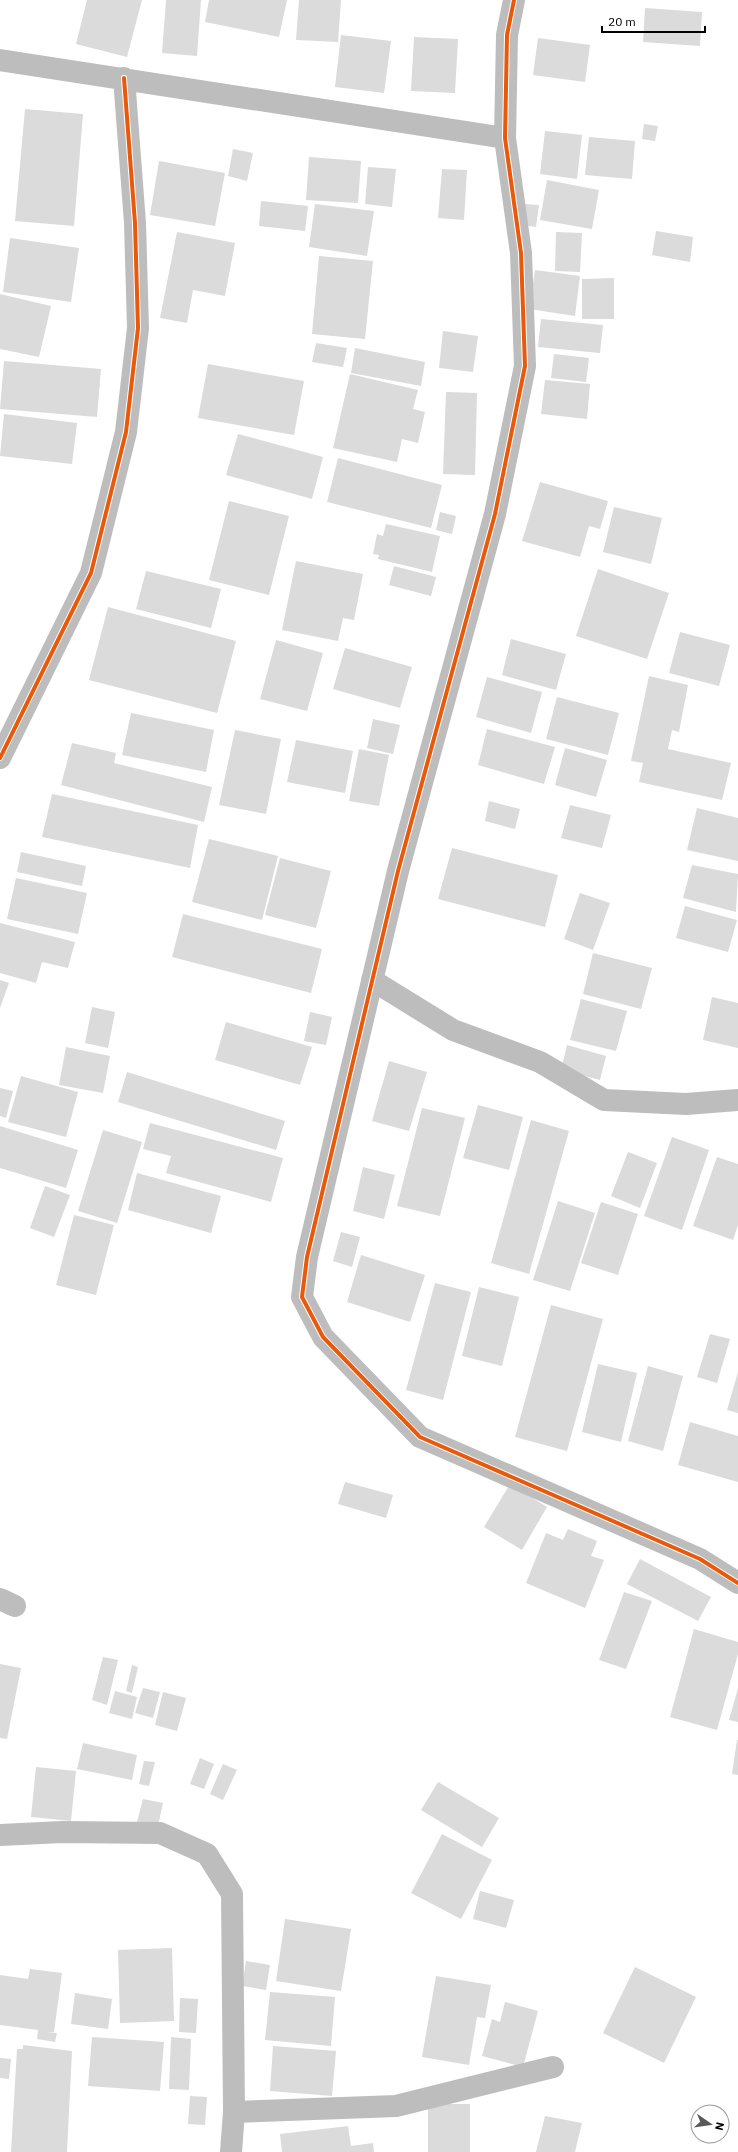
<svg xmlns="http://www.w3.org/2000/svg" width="738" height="2152" font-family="'IBM Plex Sans',sans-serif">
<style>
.building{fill:#dbdbdb}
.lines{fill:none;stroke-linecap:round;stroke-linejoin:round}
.street{stroke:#bdbdbd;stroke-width:22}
.cycleway-casing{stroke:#fff;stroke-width:6}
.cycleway{stroke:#e8590c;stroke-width:4}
</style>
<rect width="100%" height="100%" fill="#fff"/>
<path class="building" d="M87,0H142L127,57L76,44Z
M166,0H201L197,56L162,53Z
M209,0H287L279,37L205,22Z
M299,0H341L338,42L296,40Z
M645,8L702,12L700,46L643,42Z
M341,35L391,41L384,93L335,87Z
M414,37L458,39L455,93L411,91Z
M538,38L590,45L585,82L533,75Z
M25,109L83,114L74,226L15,221Z
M644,124L658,126L655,141L642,139Z
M545,131L582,135L577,179L540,174Z
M589,137L635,141L632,179L585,175Z
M233,149L253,153L247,181L228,176Z
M309,157L361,161L358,203L306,200Z
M159,161L225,173L215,226L150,215Z
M368,167L396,169L392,207L365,204Z
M442,169L467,170L464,220L438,218Z
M547,180L599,190L592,229L540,220Z
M261,201L308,206L305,231L259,226Z
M315,204L374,211L367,256L309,247Z
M525,204L539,205L536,227L522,225Z
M656,231L693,237L690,262L652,255Z
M177,232L235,243L225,296L193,290L187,323L160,318Z
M556,232L582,233L580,272L555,271Z
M10,238L79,248L71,302L3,292Z
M319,256L373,261L365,339L312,334Z
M535,270L580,276L575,316L529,309Z
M614,278V319H582V279Z
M0,294L51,306L39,357L0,349Z
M541,319L603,325L600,353L538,347Z
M443,331L478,336L473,372L439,368Z
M316,343L347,348L343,367L312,362Z
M355,348L425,362L421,386L351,373Z
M554,354L589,358L586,382L551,378Z
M4,361L101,369L97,417L0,409Z
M208,364L304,381L294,435L198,418Z
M350,374L418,390L413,409L425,412L418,443L402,439L397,462L333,448Z
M545,380L590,384L587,419L541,414Z
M446,392L477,393L475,475L443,474Z
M4,414L77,423L72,464L0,456Z
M238,434L323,457L312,499L226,475Z
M338,458L442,485L431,528L327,502Z
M540,482L608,501L600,529L589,526L580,557L522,541Z
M229,501L289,516L269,595L209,580Z
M614,507L662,518L651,564L603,552Z
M440,512L456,516L452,534L436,530Z
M386,524L440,536L432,572L378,559L379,555L373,554L377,534L383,536Z
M296,561L363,574L354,620L343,618L338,641L282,630Z
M394,566L436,577L431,596L389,585Z
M598,569L669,593L647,659L576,636Z
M146,571L221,589L211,628L136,609Z
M108,607L236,641L217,713L89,680Z
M680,632L730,645L719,686L669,673Z
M511,639L566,654L556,690L502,675Z
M276,640L323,653L307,711L260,699Z
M345,648L412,667L400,708L333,689Z
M649,676L688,685L679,732L672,730L668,749L731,763L722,800L639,782L643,763L631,761Z
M487,677L542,692L531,733L476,717Z
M557,697L619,713L608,755L546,739Z
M131,713L214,730L206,772L122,755Z
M373,719L400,725L393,754L367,748Z
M487,729L555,747L544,784L478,765Z
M235,730L281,739L266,814L219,805Z
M296,740L353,751L345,793L287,782Z
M72,743L116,753L114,763L212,787L204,822L61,785Z
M565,748L607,760L596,797L555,785Z
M359,749L389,755L379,806L349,801Z
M52,794L198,825L190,868L42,837Z
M489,801L520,809L515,829L485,821Z
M570,805L611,815L602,848L561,838Z
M697,808L738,818V861L687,850Z
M209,839L278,856L262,920L192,902Z
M452,848L558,875L545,927L438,899Z
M21,852L86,866L82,886L17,872Z
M280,858L331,871L316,928L265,915Z
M692,865L738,874L736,912L683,898Z
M16,878L87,893L78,934L7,919Z
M580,893L610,903L593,950L564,939Z
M685,906L737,920L728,952L676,938Z
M183,914L322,949L311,993L172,957Z
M0,923L75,942L68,968L42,962L36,983L0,973Z
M593,953L652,968L641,1009L583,994Z
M0,980L9,983L0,1008Z
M712,997L738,1003V1048L703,1040Z
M581,999L627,1011L616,1051L570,1040Z
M92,1007L115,1012L108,1048L85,1043Z
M310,1012L332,1017L326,1045L304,1041Z
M226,1022L312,1047L300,1085L215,1060Z
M567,1045L606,1056L600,1080L561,1070Z
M66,1047L110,1056L103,1093L59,1085Z
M389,1061L427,1072L409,1131L372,1121Z
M127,1072L285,1121L276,1150L118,1102Z
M21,1076L78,1092L66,1137L8,1122Z
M0,1088L13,1091L6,1118L0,1116Z
M478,1105L523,1117L509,1170L463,1158Z
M422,1108L465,1118L440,1216L397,1206Z
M531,1120L569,1131L529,1274L491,1263Z
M150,1123L283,1158L271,1202L166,1173L171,1156L143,1149Z
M0,1126L78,1150L66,1188L0,1168Z
M103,1130L142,1142L117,1223L78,1211Z
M672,1137L709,1150L682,1230L644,1216Z
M628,1152L657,1163L640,1208L611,1196Z
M717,1157L738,1164V1225L733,1240L693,1226Z
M363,1167L395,1175L384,1219L353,1211Z
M137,1173L221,1196L211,1233L128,1210Z
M45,1186L70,1195L54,1237L30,1228Z
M558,1201L595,1213L570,1291L533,1280Z
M601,1202L638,1214L618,1275L581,1263Z
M74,1215L114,1225L96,1295L56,1285Z
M341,1232L360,1237L352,1267L333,1261Z
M361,1255L425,1275L410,1322L347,1302Z
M435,1283L471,1292L443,1400L406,1390Z
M479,1287L519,1297L502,1366L462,1356Z
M551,1305L603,1319L567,1451L515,1437Z
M710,1334L730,1339L717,1383L697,1377Z
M598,1364L637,1373L621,1442L582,1432Z
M648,1366L683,1376L663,1451L628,1441Z
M738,1372V1413L727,1410Z
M690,1422L738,1436V1482L678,1465Z
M345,1482L393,1495L386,1518L338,1504Z
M510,1484L547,1507L522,1550L484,1527Z
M568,1529L597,1541L591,1556L604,1560L585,1608L526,1583L546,1533L563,1540Z
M640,1559L711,1597L698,1621L627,1584Z
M624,1592L652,1601L626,1669L599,1660Z
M694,1629L738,1642V1654L717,1730L670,1717Z
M103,1657L118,1660L107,1705L92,1700Z
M0,1664L21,1668L7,1739L0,1738Z
M132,1665L138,1667L132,1693L126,1691Z
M143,1688L160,1692L153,1718L135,1713Z
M738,1688V1722L729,1720Z
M115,1691L137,1697L132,1719L109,1713Z
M163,1692L186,1698L177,1731L155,1725Z
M737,1740H738V1775L732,1774Z
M83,1743L137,1755L132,1780L77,1769Z
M200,1758L214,1764L204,1789L190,1784Z
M144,1761L155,1762L149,1786L139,1784Z
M223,1764L237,1770L223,1800L210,1794Z
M36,1767L76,1771L71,1821L31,1817Z
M438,1782L499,1818L482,1847L421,1810Z
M143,1799L163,1803L157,1831L136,1826Z
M442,1834L492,1860L461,1919L411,1893Z
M480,1891L514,1900L506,1928L473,1919Z
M285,1919L351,1929L341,1991L276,1981Z
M172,1948L174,2021L120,2023L118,1950Z
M246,1961L270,1965L266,1990L242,1986Z
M635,1967L696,1997L664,2063L603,2033Z
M30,1969L62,1973L54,2032H47L57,2033L55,2042L37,2039L38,2030L0,2025V1975L28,1979Z
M436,1976L491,1985L485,2018L477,2017L469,2065L422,2057Z
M270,1992L335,1997L331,2046L265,2040Z
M75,1993L112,1999L108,2029L71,2024Z
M180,1998L198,1999L196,2033L179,2032Z
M505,2002L538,2011L523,2067L482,2056L492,2019L500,2022Z
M92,2037L164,2042L160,2091L88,2086Z
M171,2037L191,2039L189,2090L169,2089Z
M23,2045L72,2051L67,2152H11L17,2049H23Z
M273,2046L336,2051L332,2096L270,2091Z
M0,2058L11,2059L9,2079L0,2078Z
M190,2096L207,2097L205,2125L188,2124Z
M428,2104H470V2152H428Z
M545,2116L582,2123L575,2152H536Z
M348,2126L351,2146L373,2143L374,2152H282L280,2134Z"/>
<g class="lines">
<path class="street" d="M514,0L507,35L505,138L521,253L525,366L495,514L398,871L307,1257L302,1297L323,1337L420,1437L700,1559L738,1583
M0,60L505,138
M0,758L91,573L126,432L138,328L135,223L124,78
M372,980L453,1030L540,1062L604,1100L686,1104L738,1100
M0,1599L15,1606
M0,1835L62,1832L160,1833L207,1854L232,1894L234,2112L231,2152
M234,2112L396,2106L553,2067"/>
<defs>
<path id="cycleway" d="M514,0L507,35L505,138L521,253L525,366L495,514L398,871L307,1257L302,1297L323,1337L420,1437L700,1559L738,1583
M0,758L91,573L126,432L138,328L135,223L124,78"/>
</defs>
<use href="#cycleway" class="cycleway-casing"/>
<use href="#cycleway" class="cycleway"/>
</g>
<g transform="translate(710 2124) rotate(103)"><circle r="19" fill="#ffffff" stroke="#999999"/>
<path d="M0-3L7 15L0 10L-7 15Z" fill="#595959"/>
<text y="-6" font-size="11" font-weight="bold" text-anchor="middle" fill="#000000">N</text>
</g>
<path d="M602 26v6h103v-6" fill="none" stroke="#000000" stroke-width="2"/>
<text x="608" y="26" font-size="12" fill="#000000" stroke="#ffffff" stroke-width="3" paint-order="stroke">20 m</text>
</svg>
